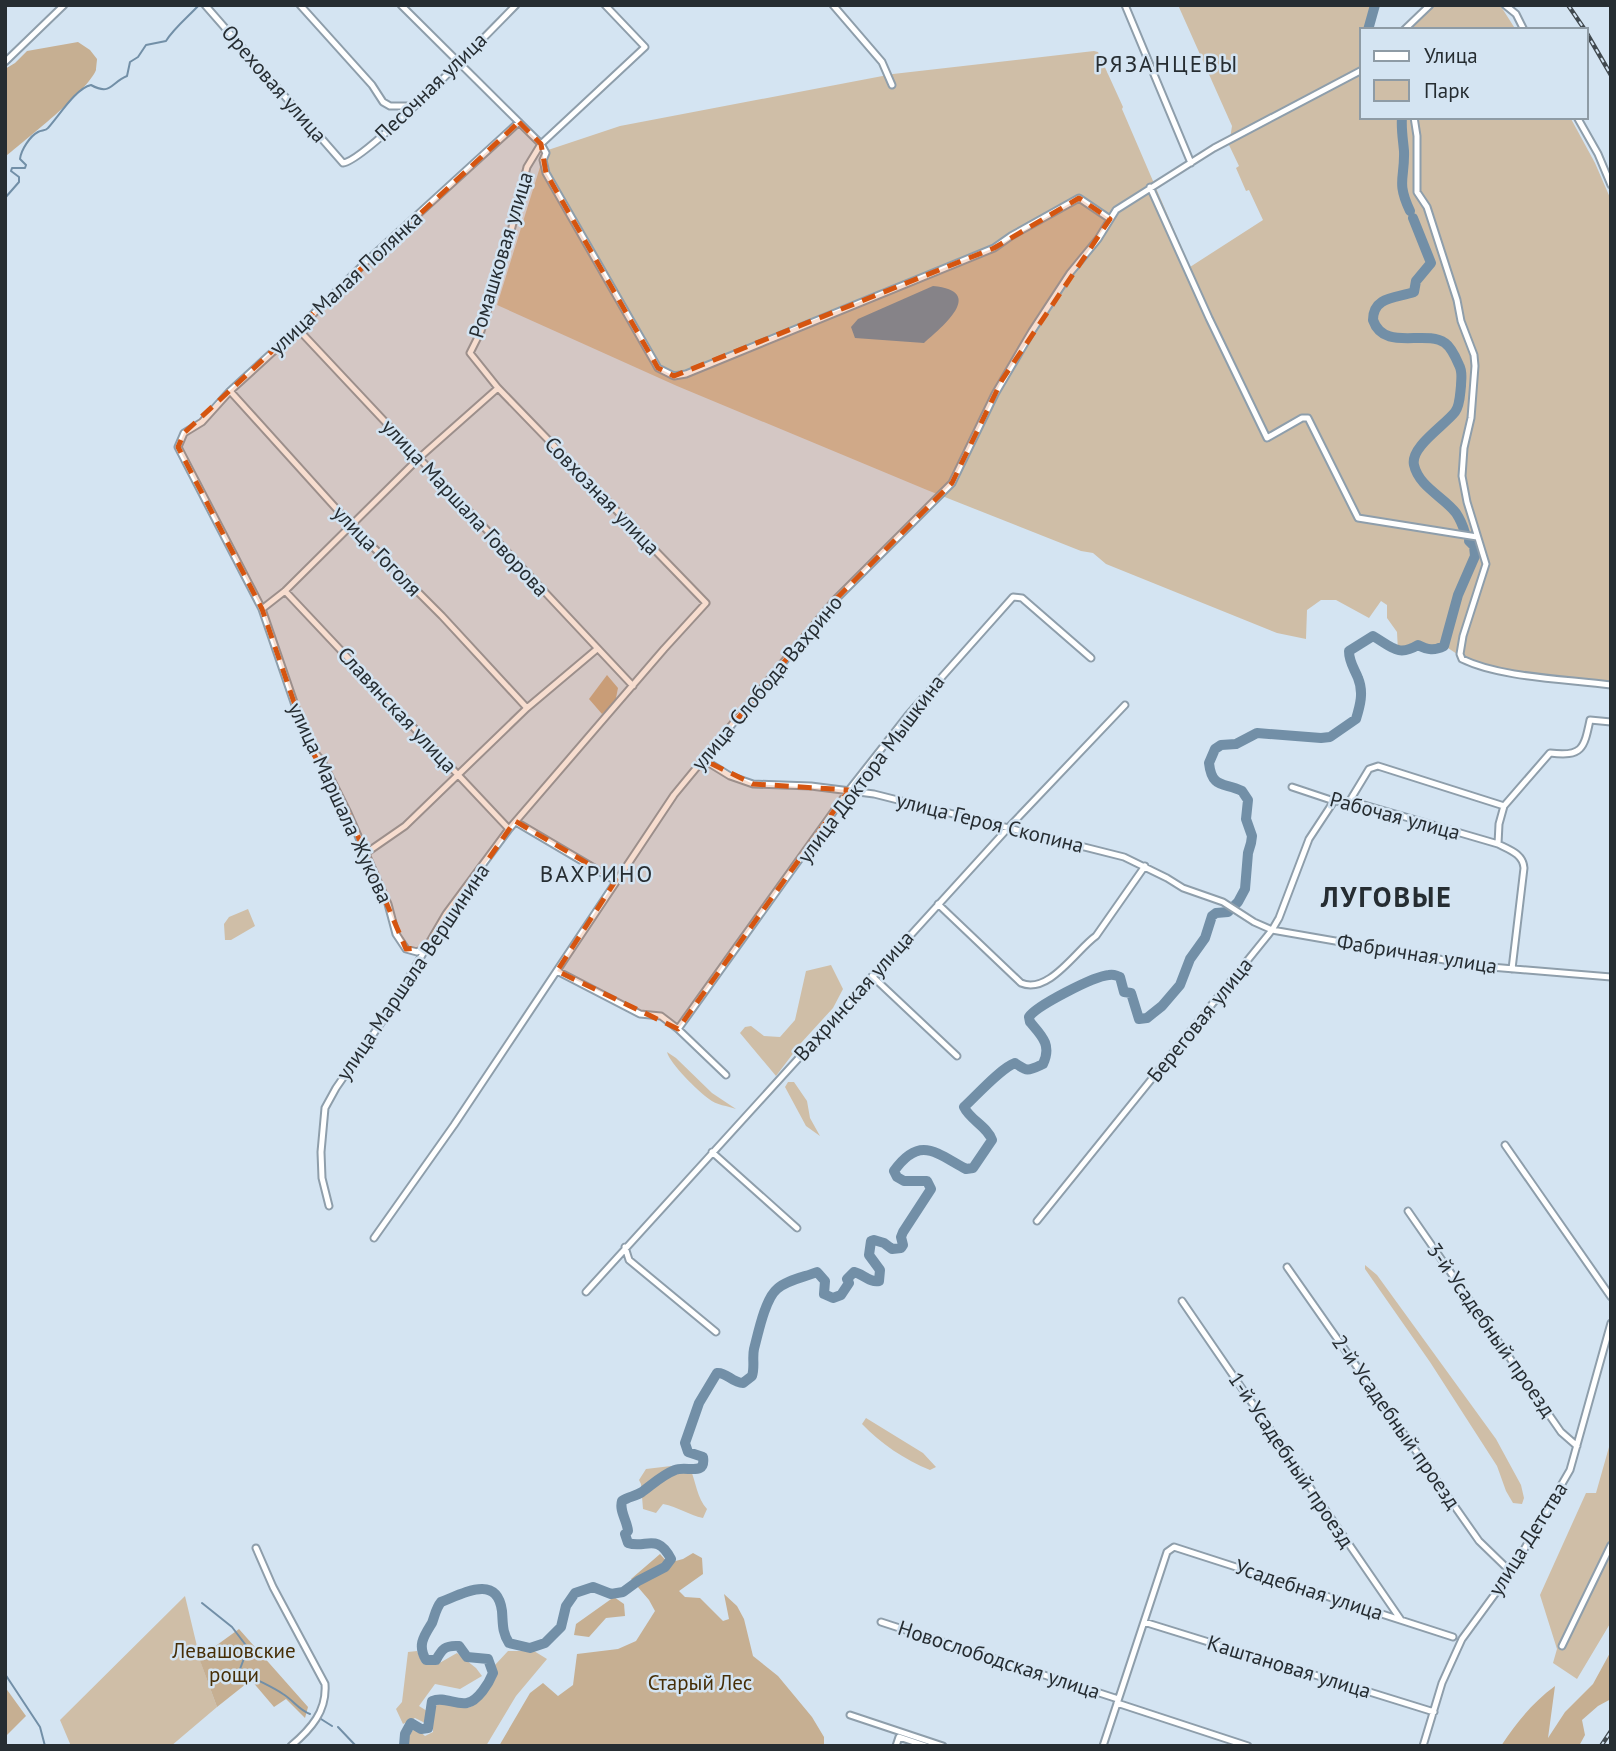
<svg xmlns="http://www.w3.org/2000/svg" width="1616" height="1751" font-family="'PT Sans',sans-serif">
<style>
.green{fill:#cfbea7}
.forest{fill:#c6af92}
.water{fill:#728fa7}
.lines{fill:none;stroke-linecap:round;stroke-linejoin:round}
.stream{stroke:#728fa7;stroke-width:2}
.river{stroke:#728fa7;stroke-width:10}
.street-casing{stroke:#8e9eab;stroke-width:9}
.street{stroke:#fff;stroke-width:5}
.rail-casing{stroke:#41494f;stroke-width:4.5}
.rail{stroke:#d4e4f2;stroke-width:2;stroke-dasharray:5;stroke-linecap:butt}
.marked{fill:#d55510;fill-opacity:0.2;stroke:#d55510;stroke-width:5;stroke-dasharray:14 9;stroke-linejoin:round}
.labels{text-anchor:middle;stroke-width:5;stroke-linejoin:round;paint-order:stroke}
.street-label{font-size:21px;fill:#262d32;stroke:#d4e4f2}
.park-label{font-size:21px;fill:#462e06;stroke:#d4e4f2}
.neighbourhood-label{font-size:23px;letter-spacing:2px;fill:#262d32;stroke:#d4e4f2}
.district-label{font-size:28px;font-weight:bold;letter-spacing:2px;fill:#262d32;stroke:#d4e4f2}
</style>
<rect width="100%" height="100%" fill="#d4e4f2"/>
<path class="green" d="M1178,5H1375L1364,30H1362L1360,42L1362,44V117H1570L1595,163L1611,200V685L1508,672L1472,664L1445,646C1434,651 1428,650 1418,645L1407,651H1398L1397,632L1387,618V605L1381,601L1369,618L1336,600H1321L1307,610L1306,639L1277,633L1106,564L1093,553L1081,551L927,490L677,386L497,305L545,151L620,126L893,74L1094,51L1098,52L1123,107L1122,109L1190,267L1263,220L1249,190L1246,191L1236,168L1239,166L1229,145L1232,126Z
M1432,5H1500L1516,30H1406Z
M248,909L255,926L231,940H225L224,924L229,917Z
M831,965L843,989L833,1008L801,1043L776,1076L740,1033L745,1027L751,1026L764,1036L780,1037L795,1020L806,971Z
M667,1052L676,1058L712,1093L736,1109C728,1106 716,1105 709,1099C698,1091 670,1064 667,1052Z
M788,1082H794L807,1101L810,1118L820,1136L806,1126L785,1087Z
M1365,1265L1377,1275L1496,1439L1521,1485L1524,1498L1522,1504L1513,1503L1506,1491L1497,1466L1430,1362L1365,1269Z
M866,1418L923,1453L936,1467L930,1470C905,1460 880,1443 862,1424Z
M1611,1440V1622L1577,1679L1553,1663L1557,1649L1540,1595L1586,1493H1596Z
M671,1466L690,1468C696,1482 697,1498 707,1509L703,1518C689,1515 678,1507 663,1504L656,1513L643,1509L641,1484L639,1480L646,1469Z
M185,1596L201,1663L217,1707L171,1746H71L60,1720Z
M417,1651L422,1663L436,1665L457,1653L476,1668L482,1676L460,1689L435,1684L419,1706L427,1711L425,1723L415,1718L403,1724L396,1709L402,1702L408,1652Z
M508,1651H534L547,1659L516,1696L486,1746H407L409,1736L415,1727L425,1736L433,1732V1708L441,1702L468,1708L472,1706L496,1678L495,1665Z"/>
<path class="forest" d="M78,42L90,50L97,59C97,61 96,68 96,70C87,92 25,140 5,157V69L15,63L27,51Z
M607,675L618,688L615,703L602,714L589,699Z
M693,1553L702,1558L703,1574L679,1591L685,1597L700,1598L723,1621L729,1619L724,1594L737,1606L744,1619L753,1656L778,1676L812,1717L824,1737V1746H499L530,1693L543,1683L558,1696L573,1685L577,1654L618,1649L636,1641L655,1611L649,1600L631,1579L660,1554L668,1563L683,1559Z
M614,1597L624,1604L625,1616L606,1618L589,1637L574,1635L576,1624Z
M239,1629L308,1707L305,1718L286,1699L274,1707L251,1680L217,1707L199,1658Z
M1611,1651V1699L1598,1706L1582,1720L1585,1735L1579,1746H1501C1517,1722 1532,1703 1555,1686L1548,1738L1565,1712L1593,1684Z
M5,1687L26,1716L5,1737Z"/>
<path class="water" d="M933,286C987,291 942,327 924,343L855,338L851,327L858,319Z"/>
<g class="lines">
<path class="stream" d="M5,198L19,182V177L11,171L12,168H25L26,165L20,159C21,150 30,136 38,132C42,130 46,131 48,128C59,116 76,88 91,85C111,96 110,83 127,76L130,62L138,57L146,45L166,41C174,28 188,17 199,5
M202,1603L232,1627L248,1648L240,1669C254,1680 268,1684 283,1694C293,1700 299,1710 310,1714
M5,1674L40,1727L45,1746
M321,1719L332,1726
M338,1727L356,1746"/>
<path class="river" d="M1368,30L1375,5
M1402,117C1401,129 1403,139 1404,151C1405,179 1396,181 1410,211
M1413,218L1431,263L1416,281L1414,292C1397,298 1373,296 1373,320C1384,352 1425,329 1445,343C1451,347 1456,358 1459,365C1463,372 1461,379 1461,386C1460,394 1460,406 1455,412C1444,426 1410,447 1414,465C1419,487 1444,497 1456,513C1460,519 1463,526 1465,533
M404,1746L405,1734L411,1723L421,1729L428,1728L432,1701C444,1696 455,1705 467,1703C478,1701 489,1683 493,1673L488,1659L467,1657L459,1646C445,1645 442,1649 436,1660H426C417,1645 424,1636 432,1623C435,1615 436,1608 441,1602C464,1593 497,1574 502,1611C503,1624 502,1632 509,1643L530,1648L545,1643L561,1627L566,1606L575,1593L593,1587L611,1594L623,1592L638,1581L665,1567L671,1559C657,1532 646,1549 628,1543L625,1534L628,1531C627,1520 619,1511 622,1501C628,1497 636,1496 642,1492C653,1484 662,1475 675,1470C686,1465 706,1477 703,1457L688,1452L685,1443L699,1403L717,1373C727,1372 732,1383 743,1383L752,1376C755,1367 752,1358 754,1349C758,1334 765,1299 777,1289C786,1280 805,1277 817,1272L825,1281L824,1294L833,1298L841,1295L849,1283L847,1279L854,1272C863,1274 870,1283 879,1281L880,1270L869,1255L871,1241L874,1240L884,1243L892,1249L901,1248L903,1245L901,1237L903,1232L931,1189L927,1181H904L897,1177L894,1171C920,1135 936,1153 966,1169L973,1168L992,1140C987,1126 970,1120 964,1107C977,1095 1001,1068 1015,1063C1028,1072 1028,1071 1043,1064C1052,1045 1042,1036 1030,1022L1029,1017C1036,1006 1094,976 1109,975C1114,974 1114,975 1120,977L1124,992L1131,993L1139,1019L1147,1018L1162,1006L1180,985L1190,959L1205,938L1212,916L1216,913L1228,912L1238,902L1245,889L1248,853L1251,843L1252,836L1246,819L1248,800L1242,791C1225,782 1212,790 1209,763L1215,749L1221,745L1236,744L1257,733L1321,738L1330,737L1356,719C1360,706 1364,692 1358,678C1354,668 1349,662 1349,651L1373,636C1392,647 1398,657 1418,645C1428,650 1434,651 1444,646L1458,595L1475,556L1474,546L1469,541"/>
<defs>
<path id="street" d="M205,5L343,163C366,161 491,30 516,5
M300,5L372,85L383,102L390,106H412
M401,5L541,144L546,153L543,160L546,173L658,368L674,376L686,374L994,248L1011,236L1079,198L1110,219
M833,5L882,62L892,85
M1125,5L1191,163
M1505,5L1516,14L1524,30
M1404,30L1430,5
M5,62L64,5
M1414,117L1417,136V192L1427,207L1457,300L1461,321L1474,355L1475,366L1471,418L1464,448L1462,476L1467,502L1486,564L1463,636L1460,654L1462,659C1501,678 1567,679 1611,685
M1577,117L1598,154L1611,185
M1150,187L1209,318L1267,438L1302,418H1308L1358,518L1477,537
M298,329L633,686
M230,391L352,526L442,616L527,708
M285,591L509,829
M262,609L285,591L419,458L498,388
M704,760L730,776L753,784L811,786L874,794L1124,857L1167,878L1183,888L1223,902L1254,922L1272,930L1479,966L1611,977
M1292,787L1334,801L1354,802L1498,844
M1349,802L1369,769L1378,766L1504,806
M516,822L616,881
M366,853L405,826L527,708L597,649
M938,904L1021,983C1049,995 1077,949 1096,936L1145,866
M427,947L417,952L406,949L396,934L388,904L348,813L322,761L309,746L262,609L178,447L184,433L202,422L230,391L298,329L369,259L519,122
M1512,969L1524,868C1523,854 1510,850 1498,844L1499,824L1504,806L1550,753C1582,757 1584,749 1590,720L1611,722
M557,971L640,1014L661,1016L678,1029L726,1075
M872,976L957,1056
M678,1029L849,790L908,715L1013,597L1022,598L1091,658
M1505,1145L1611,1297
M712,1152L797,1228
M329,1206L322,1178L321,1152L325,1108L336,1088L390,1010L446,914L509,829L664,649L706,603L498,388L470,353L481,331L491,298L507,247L527,167L541,144L645,47L605,5
M1408,1211L1561,1432L1577,1446
M1037,1221L1272,930L1279,918L1309,839L1334,801
M374,1238L454,1125L674,795L833,602L952,483L995,394L1032,331L1070,273L1098,239L1116,210L1214,148L1362,70
M625,1247L629,1260L716,1332
M1287,1267L1479,1541L1511,1572
M586,1292L1009,827L1125,705
M1182,1301L1401,1620
M256,1548L273,1587L325,1684C327,1711 311,1729 291,1746
M881,1622L1118,1699
M1144,1622L1434,1712
M1562,1646L1611,1545
M1117,1703L1248,1746
M850,1715L943,1746
M896,1746L899,1737L926,1746
M1103,1746L1167,1552L1174,1547L1453,1637
M1423,1746L1442,1683L1462,1639L1511,1572L1570,1470L1611,1323"/>
</defs>
<use href="#street" class="street-casing"/>
<use href="#street" class="street"/>
<defs>
<path id="rail" d="M1568,5L1585,30
M1586,32L1611,75
M1601,1746L1611,1731"/>
</defs>
<use href="#rail" class="rail-casing"/>
<use href="#rail" class="rail"/>
</g>
<path class="marked" d="M519,122L541,144L546,173L658,368L674,376L994,248L1079,198L1110,219L1002,380L952,483L833,602L704,760L753,784L849,790L678,1029L557,971L616,880L515,821L427,947L406,949L348,813L309,746L262,609L178,447L184,433Z"/>
<g class="labels">
<g class="street-label">
<text transform="translate(274 84) rotate(49)" y="7">Ореховая улица</text>
<text transform="translate(431 87) rotate(-44)" y="7">Песочная улица</text>
<text transform="translate(501 255) rotate(-73)" y="7">Ромашковая улица</text>
<text transform="translate(346 283) rotate(-43)" y="7">улица Малая Полянка</text>
<text transform="translate(602 496) rotate(46)" y="7">Совхозная улица</text>
<text transform="translate(465 508) rotate(47)" y="7">улица Маршала Говорова</text>
<text transform="translate(377 551) rotate(46)" y="7">улица Гоголя</text>
<text transform="translate(767 683) rotate(-50)" y="7">улица Слобода Вахрино</text>
<text transform="translate(397 710) rotate(47)" y="7">Славянская улица</text>
<text transform="translate(871 769) rotate(-53)" y="7">улица Доктора Мышкина</text>
<text transform="translate(340 803) rotate(65)" y="7">улица Маршала Жукова</text>
<text transform="translate(1395 816) rotate(15)" y="7">Рабочая улица</text>
<text transform="translate(990 823) rotate(14)" y="7">улица Героя Скопина</text>
<text transform="translate(1417 954) rotate(9)" y="7">Фабричная улица</text>
<text transform="translate(413 972) rotate(-56)" y="7">улица Маршала Вершинина</text>
<text transform="translate(854 996) rotate(-48)" y="7">Вахринская улица</text>
<text transform="translate(1200 1020) rotate(-51)" y="7">Береговая улица</text>
<text transform="translate(1491 1330) rotate(55)" y="7">3-й Усадебный проезд</text>
<text transform="translate(1396 1422) rotate(55)" y="7">2-й Усадебный проезд</text>
<text transform="translate(1291 1460) rotate(56)" y="7">1-й Усадебный проезд</text>
<text transform="translate(1528 1539) rotate(-58)" y="7">улица Детства</text>
<text transform="translate(1309 1590) rotate(18)" y="7">Усадебная улица</text>
<text transform="translate(999 1660) rotate(18)" y="7">Новослободская улица</text>
<text transform="translate(1289 1667) rotate(17)" y="7">Каштановая улица</text>
</g>
<g class="park-label">
<text x="234" y="1658">Левашовские<tspan x="234" dy="24">рощи</tspan></text>
<text x="700" y="1690">Старый Лес</text>
</g>
<g class="neighbourhood-label">
<text x="1167" y="72">РЯЗАНЦЕВЫ</text>
<text x="597" y="882">ВАХРИНО</text>
</g>
<g class="district-label">
<text x="1387" y="907">ЛУГОВЫЕ</text>
</g>
</g>
<rect width="1616" height="1751" fill="none" stroke="#262d32" stroke-width="14"/>
<rect x="1360" y="28" width="228" height="91" fill="#d4e4f2" stroke="#8e9ba5" stroke-width="2"/>
<rect x="1374" y="51" width="35" height="10" fill="#ffffff" stroke="#8e9ba5" stroke-width="2"/>
<text x="1424" y="63" font-size="21" fill="#262d32">Улица</text>
<rect x="1374" y="80" width="35" height="21" fill="#cfbea7" stroke="#8e9ba5" stroke-width="2"/>
<text x="1424" y="98" font-size="21" fill="#262d32">Парк</text>
</svg>
